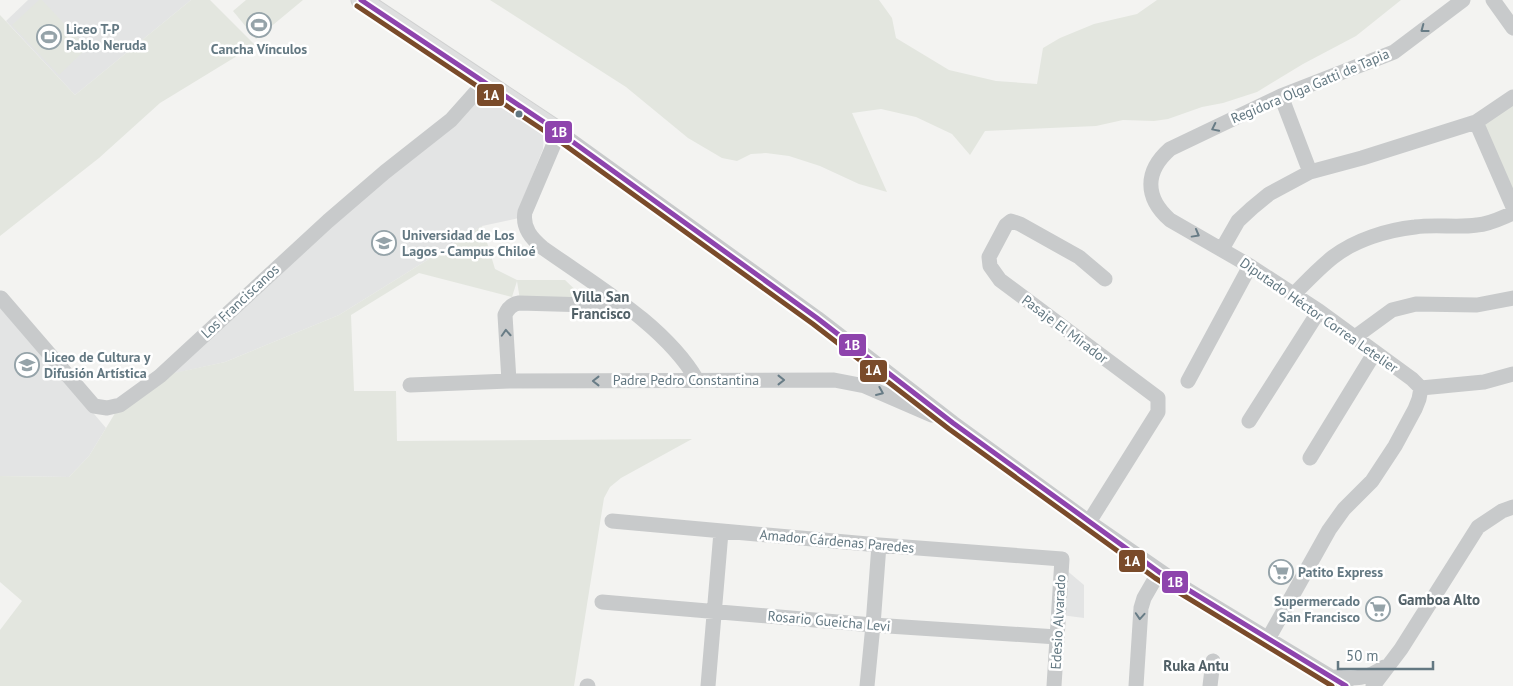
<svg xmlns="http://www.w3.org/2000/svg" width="1513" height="686" font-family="'PT Sans',sans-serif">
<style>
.built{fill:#e3e4e4}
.green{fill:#e3e6df}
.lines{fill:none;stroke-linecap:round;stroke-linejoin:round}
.major-casing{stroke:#d0d1d1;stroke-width:21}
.minor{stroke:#c8cacb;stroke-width:15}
.major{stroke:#dedfdf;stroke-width:19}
.bus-1-casing{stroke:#fff;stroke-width:9}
.bus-2-casing{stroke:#fff;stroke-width:9}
.bus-1{stroke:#8e44ad;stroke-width:5}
.bus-2{stroke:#7a4b2a;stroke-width:5}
.oneway{stroke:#687c86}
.bus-dot{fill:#637882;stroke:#fff;stroke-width:2}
.labels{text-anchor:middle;stroke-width:5;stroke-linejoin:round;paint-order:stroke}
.poi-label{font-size:14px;font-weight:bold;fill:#637882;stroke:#fff;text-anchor:start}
.street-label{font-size:14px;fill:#637882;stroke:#fff}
.neighbourhood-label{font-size:15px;font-weight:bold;fill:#516067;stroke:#fff}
.line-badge{stroke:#fff;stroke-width:2}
.badge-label{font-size:14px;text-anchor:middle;font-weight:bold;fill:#fff}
</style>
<rect width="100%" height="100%" fill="#f3f3f1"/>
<path class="built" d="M28,0H191L75,95L6,21Z
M486,92L544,133L543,149L523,199L519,218L482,226L339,315L225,362L167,375L334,223Z
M0,303L106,428L89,456L69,477L0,476Z
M1065,569L1084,585V618L1061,615Z"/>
<path class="green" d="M39,0H42L87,48L59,75L12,25Z
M191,0H210L255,45L160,103L99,158L0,236V15L75,95Z
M246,0H303L256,39L233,11Z
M490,0H879L892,18L896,38L949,70L996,81L1037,84L1043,48L1060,38L1094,24L1137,14L1157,0H1401L1356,36L1303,64L1257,92L1223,103L1202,107L1168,119L1154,121L1123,120L1096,126L985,131L970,155L952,134L916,117L881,109L852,113L887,192L859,184L820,166L789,156L766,153L751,154L737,161L722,158L688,138L626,87Z
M1513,105V197L1483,125Z
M482,226L495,269L517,280H565L587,301L520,300L517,281L512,297L419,273L351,315L354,391H396L397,441L692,439L621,478L610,487L604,498L574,686H0V630L22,601L0,582V476L69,477L89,456L120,405L160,376L225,362L339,315Z"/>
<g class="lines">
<defs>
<path id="major" d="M361,0L559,132"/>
</defs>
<use href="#major" class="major-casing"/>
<path class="minor" d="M1493,0L1513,28
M1281,96L1310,172
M1476,122L1513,207
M1222,249L1238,221L1252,208L1269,194L1310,172L1362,158L1476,122L1513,97
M1294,294C1306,282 1319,268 1333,257C1355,240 1387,230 1415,227C1436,224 1457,228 1477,225C1490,224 1501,218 1513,213
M1,298L94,406L107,408L120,405L160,376L328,221L385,172L451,120L484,83
M1355,337L1392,310L1416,304L1477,305L1513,298
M697,380C665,325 595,285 543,248C532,239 522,228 525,212L559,132L817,318L953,423L1089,522L1186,589L1346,686
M509,381L505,315C508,308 512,304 519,303L625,306
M1188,381L1250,266
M410,385L509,381L834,380L865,386L932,415
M1421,388L1412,379L1319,311L1250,266L1170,220C1144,197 1145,171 1170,149L1281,96L1394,52L1463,0
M1421,388L1484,382L1513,374
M1249,421L1319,311
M1310,458L1375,352
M612,521L879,545L1062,559L1054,686
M1089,522L1158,412V398L1000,280L990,266L989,257L1006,225L1011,221L1020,224L1079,257L1105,279
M602,602L873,625L1057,637
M1268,639L1329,530L1344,509L1372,481L1395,446L1415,409L1419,399L1421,388
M1335,677C1354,679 1368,679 1384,667
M587,686H588
M708,686L721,532
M867,686L873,625L879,545
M1136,686L1141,608L1144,598L1159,572
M1210,686L1213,661
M1373,686L1401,649L1478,527L1502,511L1513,507"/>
<use href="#major" class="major"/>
<defs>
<path id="bus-1" d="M361,0L559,132L817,318L953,423L1159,572L1346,686"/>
<path id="bus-2" d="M357,6L555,138L813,324L949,429L1155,578L1332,686"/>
</defs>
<use href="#bus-1" class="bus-1-casing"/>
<use href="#bus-2" class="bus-2-casing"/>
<use href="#bus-1" class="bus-1"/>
<use href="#bus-2" class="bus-2"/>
</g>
<defs><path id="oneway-chevron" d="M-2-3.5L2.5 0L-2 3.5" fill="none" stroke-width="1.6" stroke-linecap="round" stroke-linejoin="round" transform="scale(1.25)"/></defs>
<g class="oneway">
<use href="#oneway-chevron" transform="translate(1424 29) rotate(143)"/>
<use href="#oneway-chevron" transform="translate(1215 128) rotate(154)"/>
<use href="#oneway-chevron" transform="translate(1196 234) rotate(29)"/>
<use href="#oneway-chevron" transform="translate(506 333) rotate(-93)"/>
<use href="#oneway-chevron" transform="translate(781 380)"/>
<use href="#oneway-chevron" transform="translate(596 381) rotate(180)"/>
<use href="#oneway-chevron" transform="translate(880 392) rotate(23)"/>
<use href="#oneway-chevron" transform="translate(1140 616) rotate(94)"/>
</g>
<defs>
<symbol id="stadium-ring" viewBox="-11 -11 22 22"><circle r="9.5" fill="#fff" stroke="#95a3a9" stroke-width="1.5"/><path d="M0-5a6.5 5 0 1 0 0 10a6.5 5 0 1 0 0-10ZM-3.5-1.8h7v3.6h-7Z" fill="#95a3a9"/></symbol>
<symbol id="university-ring" viewBox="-11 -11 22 22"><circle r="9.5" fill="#fff" stroke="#95a3a9" stroke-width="1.5"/><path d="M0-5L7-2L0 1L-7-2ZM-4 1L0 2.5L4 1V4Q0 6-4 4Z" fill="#95a3a9"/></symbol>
<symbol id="school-ring" viewBox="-11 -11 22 22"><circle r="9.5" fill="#fff" stroke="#95a3a9" stroke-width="1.5"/><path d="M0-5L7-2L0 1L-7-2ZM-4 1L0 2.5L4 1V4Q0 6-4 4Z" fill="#95a3a9"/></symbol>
<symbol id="supermarket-ring" viewBox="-11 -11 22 22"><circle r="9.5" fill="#fff" stroke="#95a3a9" stroke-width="1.5"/><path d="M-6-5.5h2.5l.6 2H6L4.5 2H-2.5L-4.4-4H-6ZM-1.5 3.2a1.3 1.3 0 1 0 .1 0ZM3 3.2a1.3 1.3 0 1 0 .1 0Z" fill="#95a3a9"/></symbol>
</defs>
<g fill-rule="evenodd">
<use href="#stadium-ring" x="245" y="11" width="28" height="28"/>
<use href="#stadium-ring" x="35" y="23" width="28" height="28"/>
<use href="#university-ring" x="370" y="229" width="28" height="28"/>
<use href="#school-ring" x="13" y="351" width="28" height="28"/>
<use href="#supermarket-ring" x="1267" y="558" width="28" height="28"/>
<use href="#supermarket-ring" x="1364" y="595" width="28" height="28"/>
</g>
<circle class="bus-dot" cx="519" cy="114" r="4.5"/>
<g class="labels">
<g class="poi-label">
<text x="66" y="34">Liceo T-P<tspan x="66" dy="16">Pablo Neruda</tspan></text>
<text x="259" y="54" text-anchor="middle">Cancha Vínculos</text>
<text x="402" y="240">Universidad de Los<tspan x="402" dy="16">Lagos - Campus Chiloé</tspan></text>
<text x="44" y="362">Liceo de Cultura y<tspan x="44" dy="16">Difusión Artística</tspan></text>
<text x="1298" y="577">Patito Express</text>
<text x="1360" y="606" text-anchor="end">Supermercado<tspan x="1360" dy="16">San Francisco</tspan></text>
</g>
<g class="street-label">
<text transform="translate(1310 86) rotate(-23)" y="5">Regidora Olga Gatti de Tapia</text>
<text transform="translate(240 301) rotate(-43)" y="5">Los Franciscanos</text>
<text transform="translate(1319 315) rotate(35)" y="5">Diputado Héctor Correa Letelier</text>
<text transform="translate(1065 329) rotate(37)" y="5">Pasaje El Mirador</text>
<text x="686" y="385">Padre Pedro Constantina</text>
<text transform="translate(837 541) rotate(5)" y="5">Amador Cárdenas Paredes</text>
<text transform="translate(829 621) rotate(5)" y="5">Rosario Gueicha Levi</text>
<text transform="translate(1058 622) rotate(-87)" y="5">Edesio Alvarado</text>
</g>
<g class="neighbourhood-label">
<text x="601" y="302">Villa San<tspan x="601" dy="17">Francisco</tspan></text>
<text x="1439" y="605">Gamboa Alto</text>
<text x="1196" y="671">Ruka Antu</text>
</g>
</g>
<g class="line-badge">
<rect x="476" y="83" width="29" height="24" rx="5" fill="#7a4b2a"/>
<rect x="544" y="120" width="29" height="24" rx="5" fill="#8e44ad"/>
<rect x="838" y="333" width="29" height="24" rx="5" fill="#8e44ad"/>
<rect x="859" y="359" width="29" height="24" rx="5" fill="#7a4b2a"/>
<rect x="1118" y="549" width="28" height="24" rx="5" fill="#7a4b2a"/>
<rect x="1161" y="570" width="28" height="24" rx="5" fill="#8e44ad"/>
</g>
<g class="badge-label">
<text x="491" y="100">1A</text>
<text x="559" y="137">1B</text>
<text x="852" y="350">1B</text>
<text x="873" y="375">1A</text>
<text x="1132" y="566">1A</text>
<text x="1175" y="587">1B</text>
</g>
<path d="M1338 661v8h95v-8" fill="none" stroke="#637882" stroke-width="2.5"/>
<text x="1346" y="661" font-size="15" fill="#637882" stroke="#ffffff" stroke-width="4" paint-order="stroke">50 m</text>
</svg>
